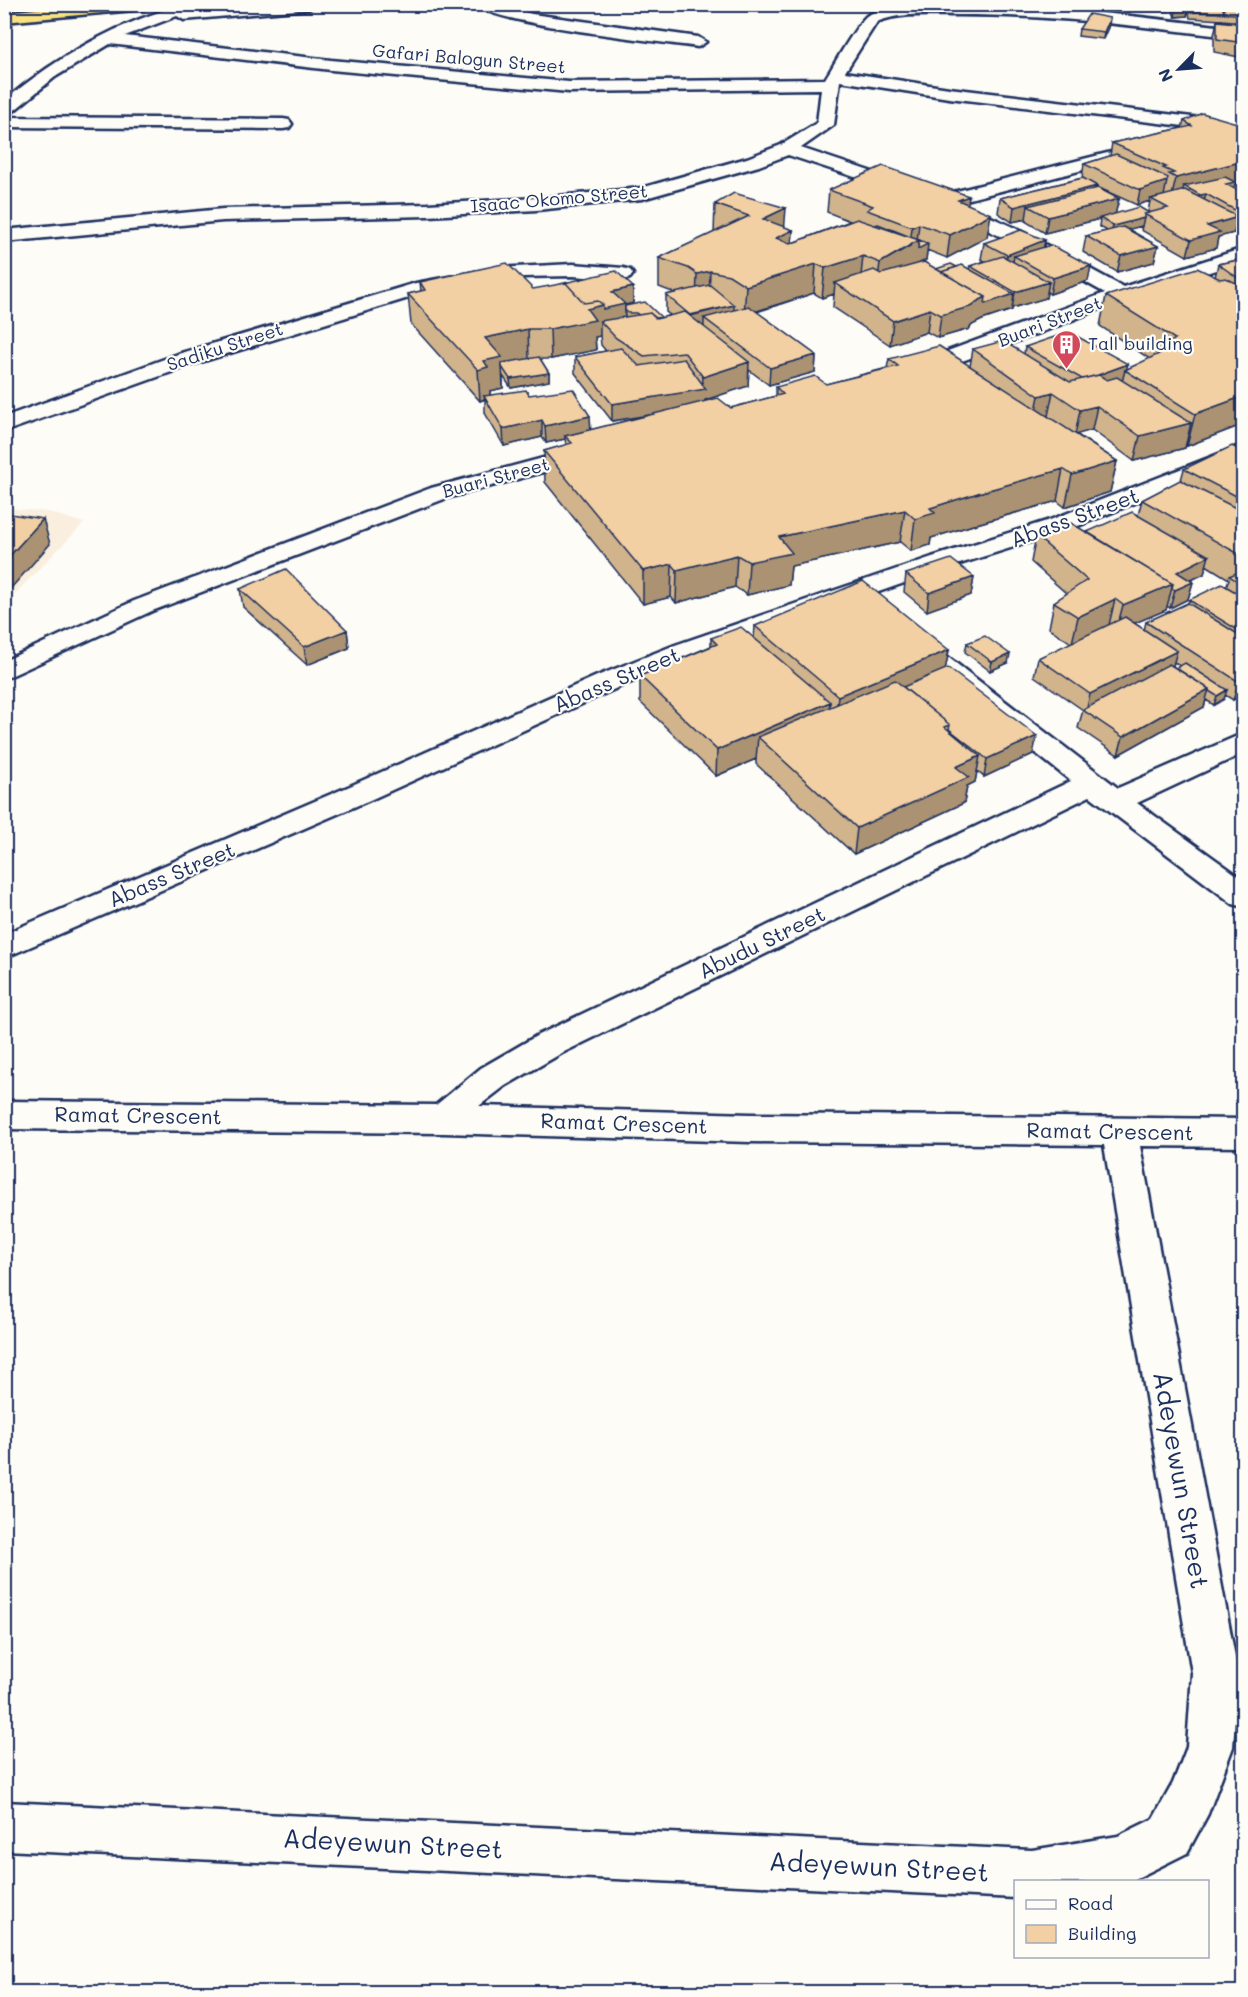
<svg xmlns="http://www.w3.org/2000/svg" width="1248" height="1997" font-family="Mali,sans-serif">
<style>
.built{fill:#faefde}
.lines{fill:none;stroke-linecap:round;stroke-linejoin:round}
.minor-casing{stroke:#1b2f5e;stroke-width:5}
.highway-casing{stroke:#1b2f5e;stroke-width:5}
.minor{fill:#fdfcf7;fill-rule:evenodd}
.highway{fill:#fae180;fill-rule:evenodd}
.wall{fill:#d1b38c;stroke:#1b2f5e;stroke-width:1.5;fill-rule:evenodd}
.shaded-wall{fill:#aa9272;stroke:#1b2f5e;stroke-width:1.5}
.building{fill:#f3d0a3;stroke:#1b2f5e;stroke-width:1.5}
.labels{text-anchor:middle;stroke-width:4.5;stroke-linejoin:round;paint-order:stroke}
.far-street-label{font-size:18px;fill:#1b2f5e;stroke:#fdfcf7}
.far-poi-label{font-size:18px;fill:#1b2f5e;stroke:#fdfcf7;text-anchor:start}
.street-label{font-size:21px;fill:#1b2f5e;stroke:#fdfcf7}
.near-street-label{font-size:26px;fill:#1b2f5e;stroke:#fdfcf7}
</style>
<rect width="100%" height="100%" fill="#fdfcf7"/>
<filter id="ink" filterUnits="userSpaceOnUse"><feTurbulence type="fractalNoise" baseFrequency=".0167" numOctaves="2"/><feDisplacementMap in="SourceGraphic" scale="12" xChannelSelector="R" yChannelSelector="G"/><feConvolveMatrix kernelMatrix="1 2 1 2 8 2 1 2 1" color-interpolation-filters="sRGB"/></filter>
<g filter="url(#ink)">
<path class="built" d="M5,508L48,512L84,523L5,604Z"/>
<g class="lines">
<defs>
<path id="minor" d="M186,4H213L206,8L252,4H316L309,9L184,20L177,16L125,36L331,60L569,82L825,79C833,67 858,21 868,15C882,7 901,8 917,7C1026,0 1135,17 1244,29V39C1148,27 1054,15 958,15C932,15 900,12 877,22L845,72L949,88L1209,119L1244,127V137L1209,129L949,98L840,81L834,125L801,148L941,195L1143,144L1149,145L1152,149L1149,153L958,202L1015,228L1123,287L1244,248V261L1128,298L1037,334L915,378L907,376L904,371L907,366L1105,293L1024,248L955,214L894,190L788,155L759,166L642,199L537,210L428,216L223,221L4,242V230L223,209L428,204L537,198L641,188L747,158L781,145L817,123L821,89L569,92L331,70L110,44L55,77L10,114L4,115V101C58,56 118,22 186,4Z
M475,4H493L532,14L698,37L706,42L698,47C662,42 492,24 475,4Z
M4,117L283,119L289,120L292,124L289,128L283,129L4,127Z
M573,264L623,268L630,270L633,274L630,278L623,280L573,276L523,277L428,292L194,364L4,432V417L178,354L416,283L497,268Z
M1244,444V459L1068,530L950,567L693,657L617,688L370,800L4,958V934L350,786L597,676L675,645L932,557L1050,520Z
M588,446L596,448L600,453L596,458L447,498L152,611L4,679V661L134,601L431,488Z
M909,632L918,634L1118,788L1244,733V753L1137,803L1244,880V907L1233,904L1090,796L562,1053L505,1086L479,1106L750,1114L1244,1119V1147L1140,1146L1238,1673L1233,1747L1208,1814L1187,1853L1129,1882H1016V1898L4,1850V1802L1032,1850L1118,1836L1153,1819L1173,1783L1187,1747L1192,1673L1104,1145L750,1142L444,1133L4,1129V1101L436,1105L481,1068L538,1035L1071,781L900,646L896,640L900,634Z"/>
<path id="highway" d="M90,4H152L145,9L4,22V12Z"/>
</defs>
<use href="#minor" class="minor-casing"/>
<use href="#highway" class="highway-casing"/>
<use href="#minor" class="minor"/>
<use href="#highway" class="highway"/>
</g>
<path class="wall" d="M1107,4H1133L1130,12L1107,9Z
M1134,4H1170L1169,11H1139Z
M1170,4H1186L1188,8V4H1222V6V4H1244V22L1222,20V19V20L1190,18L1188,10L1187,16L1175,17Z
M1217,21L1244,24V58L1214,52V35Z
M1109,25L1103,39L1078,36L1079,29Z
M1184,121L1244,125V232H1242L1235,228L1234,233L1218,237L1216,248L1187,256L1141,230L1142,226L1128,229L1158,246L1154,262L1117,272L1083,252L1086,236L1107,231L1099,226L1100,219L1045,233L1025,221L1026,219L1012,222L998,213L1000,198L1082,178L1084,164L1110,156L1112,143L1182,128ZM1240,182L1238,191L1233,188L1235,184ZM1097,187L1137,205L1150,201L1148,212L1115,214L1119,199L1097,188Z
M829,190L968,205L987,237L947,258L927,250L926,260L920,263L936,269L957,267L969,269L970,266L985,261L981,259L984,243L1045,240L1044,247L1091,266L1088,281L1050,294L1047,292L1046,298L1012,308V310L982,320L972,325L969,329L938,338L927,332L890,345L833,307L834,294L822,298L814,293L757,312L816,355L815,372L769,385L749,370L748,386L705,400V402L731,408L776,396V387L826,384L887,368L889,359L970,366L973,349L1024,354L1025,347L1127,369L1150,359L1100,326L1106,296L1215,277L1218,264L1244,259V424L1187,446L1186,445L1185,448L1134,461L1092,430L1076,434L1117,461L1110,492L1065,507L1057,501L973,525L931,538L930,545L911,551L900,542L791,566L789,585L747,595L735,587L676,603L671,597L643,604L545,482L544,451L566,445L565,439L546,443L542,437L504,446L485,413V399L480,401L411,324L408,294L421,291L420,282L533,289L633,287V303L625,305V306L661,318L670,315L666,312V295L675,293L659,287V258L714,233L715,204L793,230L792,243L850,221L827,212ZM600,336L601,345L606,351L575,357V373L612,421L652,414L591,430L529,395H490V391L503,388V376L511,388L549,381V373L540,359H551L596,350L595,337Z
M1244,452V695L1233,700L1225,695L1224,699L1214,705L1206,700L1204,707L1118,755L1078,728L1083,710L1034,676L1038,658L1071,643L1049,628L1054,602L1067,594L1031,562L1036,536L1087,532L1138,515L1142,500L1181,480L1184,469ZM1206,565L1229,579L1226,587L1189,600L1188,603L1146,622L1144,630L1134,623L1166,610L1167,606L1170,608L1188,599L1193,582L1191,580L1204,574ZM1174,662L1180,666L1176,668L1173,666Z
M906,574L974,577L971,595L927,611L904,592Z
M240,589L347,630L349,648L307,665L243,607Z
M755,626L949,650L945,669L1033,754L984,777L977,771L975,782L967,786L964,803L854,854L756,764V759L716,776L640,702V676L711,646V638H754Z
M967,643L1008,663L990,671L965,652Z"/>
<path class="shaded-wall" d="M763,4H810L763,8Z
M1188,9L1187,16L1175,17L1176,10Z
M1110,18L1109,25L1103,39L1104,32Z
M1244,161V169L1240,182L1235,184L1231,197L1184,186L1181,197L1171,200L1176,178Z
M1167,181L1164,196L1151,199L1150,201L1137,205L1140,190Z
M1097,186L1094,201L1028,206L1026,219L1012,222L1014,207Z
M1206,194L1202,209L1197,211L1200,195Z
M969,196L966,218L958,200Z
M1119,199L1115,215L1045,233L1048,217Z
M786,208L784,234L793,230L791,259L763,219Z
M991,214L987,237L947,258L950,235Z
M1238,217L1234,233L1218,237L1216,248L1187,256L1191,240L1207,226Z
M1144,218L1142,226L1111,234L1113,226Z
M919,224L917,242L919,240L928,244L926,260L916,265L876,293L880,263L910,246L912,227Z
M1045,240L1042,256H1014L1012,268L1004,270L1007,255Z
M1158,246L1154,262L1117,272L1121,256Z
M863,256L860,286L835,283L834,294L822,298L825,268Z
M816,264L814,293L744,315L746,286Z
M1091,266L1088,281L1050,294L1053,278Z
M710,271L709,301L696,304L697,274Z
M1049,282L1046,298L1012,308L1015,292Z
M633,287V303L625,305V320L600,321V336L595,337L596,350L551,359L550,329L587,309L612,292Z
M1014,294L1012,310L982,320L972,325L969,329L938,338L941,315L976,302L986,297Z
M734,305V321L704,318V328L690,316Z
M930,309L927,332L890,345L893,321Z
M528,329L529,359L502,365L503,388L490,391V398L484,396L485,399L480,401L478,370L485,338Z
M816,355L815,372L769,385L770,368Z
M749,362L748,386L705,400V406L612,421V404L702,389L703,377Z
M1128,364L1126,371L1125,370L1122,382L1084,380Z
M549,373V381L511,388L510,379Z
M1053,392L1048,416L1034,420L1039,396Z
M1244,396V424L1187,446L1195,414Z
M1097,406L1092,430L1075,435L1080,410Z
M590,416L591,433L565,436V439L546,443L545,426Z
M542,420V437L504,446L503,429Z
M1191,423L1185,448L1134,461L1140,436Z
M1117,461L1110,492L1065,507L1072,475Z
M1063,469L1057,501L973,525L931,538L930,545L911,551L915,519L930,508L978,493Z
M905,510L900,542L791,566L789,585L747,595L749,562L779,537Z
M43,519L50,544L4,596V562Z
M737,555L735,587L676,603L677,570Z
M1209,556L1204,574L1172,589L1177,572Z
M1244,557V581L1236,580Z
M672,564L671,597L643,604V571Z
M974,577L971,595L927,611L929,593Z
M1193,582L1188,599L1170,608L1175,590Z
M1173,584L1166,610L1116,631L1123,605Z
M1115,599L1109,625L1072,643L1078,617Z
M347,630L349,648L307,665L304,647Z
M949,650L944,676L835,722L838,696Z
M1177,651L1172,669L1086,712L1090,694Z
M1010,654L1008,663L990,671L992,662Z
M1244,680V695L1233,700L1239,682Z
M1209,689L1204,707L1118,755L1123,737Z
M1227,690L1224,699L1214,705L1217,696Z
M830,702L827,728L758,737L756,759L716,776L717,750Z
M1037,736L1033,754L984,777L987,759Z
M980,756L975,782L967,786L964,803L854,854L857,828L956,767Z"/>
<path class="building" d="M1174,4H1186L1188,9L1176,10Z
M1190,4H1222L1224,13L1191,12Z
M1224,4H1244V15L1224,13Z
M1089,14L1110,18L1104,32L1079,29Z
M1217,21L1244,24V43L1217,39Z
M1202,113L1244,125V161L1176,178L1169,174L1174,173L1163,168L1166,167L1112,143L1192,126L1184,121Z
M1116,154L1168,178L1167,181L1140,190L1084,164Z
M883,166L969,196L958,200L991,214L950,235L919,224L912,227L867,210L873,206L829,190Z
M1225,177L1235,182L1226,184L1244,194V215L1206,194L1200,195L1184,186Z
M1083,178L1097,186L1014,207L1000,198Z
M1098,188L1119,199L1048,217L1028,206Z
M1185,190L1238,217L1207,226L1220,232L1191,240L1144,214L1168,208L1151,199Z
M734,193L786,208L763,219L793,230L776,238L790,244L857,219L919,240L880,263L863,256L825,268L816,264L746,286L729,275L710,271L697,274L688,268L659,258L749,216L715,204Z
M1139,207L1149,213L1144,214V218L1113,226L1100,218Z
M878,224L913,238L875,225Z
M1123,227L1158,246L1121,256L1086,236Z
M1021,230L1045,240L1007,255L984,243Z
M919,241L928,244L918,249Z
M1051,245L1091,266L1053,278L1014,256Z
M1003,256L1049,282L1015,292L970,266Z
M1244,259V282L1218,264Z
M924,262L986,297L976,302L973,306L941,315L930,309L893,321L835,283L874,270L881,274Z
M507,263L533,289L566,283L584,303L598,301L603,305L587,309L595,320L550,329H528L485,338L502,357L484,361L488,367L478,370L408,294L425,290L420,282Z
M951,264L957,267L941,272L936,269Z
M962,265L1014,294L985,304L986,297L941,272Z
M1197,268L1220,279L1226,278L1244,287V396L1195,414L1125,370L1161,353L1162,348L1175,339L1106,296Z
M616,271L633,287L612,292L625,304L603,309V305L598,301L584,303L566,283L560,284Z
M710,285L734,305L690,315L666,295Z
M645,302L661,317L656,318L650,313L639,315L636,313H628L625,310V306Z
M749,306L816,355L770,368L704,318Z
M685,312L749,362L703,377L684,352L644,356L616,338L600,321L650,313L656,319Z
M1069,332L1128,364L1098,375L1082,379L1025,347Z
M1003,341L1070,382L1099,375L1107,380L1117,377L1191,423L1140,436L1097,406L1080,410L1053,392L1039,396L973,349Z
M939,346L1117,461L1072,475L1063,469L978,493L930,508L935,513L915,519L905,510L779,537L792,553L749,562L737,555L677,570L672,564L643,571L544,451L572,443L565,436L718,398L731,408L783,394L776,387L815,376L826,384L898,366L889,359Z
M621,348L639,366L684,359L706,389L612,404L575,357Z
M539,357L549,373L510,379L502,367V363Z
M573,389L590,416L545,426L542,420L503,429L484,396L526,390L529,395Z
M1232,446L1244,452V500L1184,469Z
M1180,480L1244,512V557L1142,500Z
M1132,512L1209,556L1177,572L1193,582L1175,590L1172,588L1173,584L1087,532Z
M4,513L43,519L4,562Z
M1071,523L1173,584L1123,605L1115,599L1078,617L1054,602L1087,580L1036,536Z
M951,559L974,577L929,593L906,574Z
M286,569L347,630L304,647L240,589Z
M1244,570V585L1229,576Z
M863,581L949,650L838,696L755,626Z
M1222,584L1244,597V634L1189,600Z
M1188,603L1244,638V680L1239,682L1146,622Z
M1125,617L1177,651L1090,694L1038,658Z
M741,627L830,702L717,750L640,676L717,644L711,638Z
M985,636L1010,654L992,662L967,643Z
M1185,663L1227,690L1217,696L1209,691V689L1176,668Z
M1169,664L1209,689L1123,737L1083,710Z
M948,668L1037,736L987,759L949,729L950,725L903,687Z
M895,680L950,725L945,727L980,756L956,767L969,777L857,828L758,737Z"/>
</g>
<defs>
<symbol id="building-pin" viewBox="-11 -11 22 30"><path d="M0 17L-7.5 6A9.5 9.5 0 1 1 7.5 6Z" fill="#d1495b" stroke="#fdfcf7"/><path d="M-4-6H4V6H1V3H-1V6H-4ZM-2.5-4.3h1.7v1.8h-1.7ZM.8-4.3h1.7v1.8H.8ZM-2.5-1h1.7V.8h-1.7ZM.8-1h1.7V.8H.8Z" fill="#fff"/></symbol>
</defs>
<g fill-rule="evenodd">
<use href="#building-pin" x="1050" y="328" width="33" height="45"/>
</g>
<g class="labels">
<g class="far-street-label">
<text transform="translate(469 59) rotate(5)" y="6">Gafari Balogun Street</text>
<text transform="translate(559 199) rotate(-5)" y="6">Isaac Okomo Street</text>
<text transform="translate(1050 322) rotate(-21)" y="6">Buari Street</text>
<text transform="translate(225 347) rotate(-18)" y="6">Sadiku Street</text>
<text transform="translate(496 478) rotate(-15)" y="6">Buari Street</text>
</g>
<g class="far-poi-label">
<text x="1088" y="350">Tall building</text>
</g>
<g class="street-label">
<text transform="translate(1075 518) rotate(-20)" y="7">Abass Street</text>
<text transform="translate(617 680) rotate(-23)" y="7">Abass Street</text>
<text transform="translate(172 875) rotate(-23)" y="7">Abass Street</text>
<text transform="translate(762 943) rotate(-26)" y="7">Abudu Street</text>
<text transform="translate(138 1116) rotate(1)" y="7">Ramat Crescent</text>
<text transform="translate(624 1124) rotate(2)" y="7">Ramat Crescent</text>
<text transform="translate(1110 1132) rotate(1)" y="7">Ramat Crescent</text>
</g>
<g class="near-street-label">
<text transform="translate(1181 1480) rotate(80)" y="9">Adeyewun Street</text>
<text transform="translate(393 1844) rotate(3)" y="9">Adeyewun Street</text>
<text transform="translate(879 1867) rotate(3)" y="9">Adeyewun Street</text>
</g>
</g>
<rect width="1248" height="1997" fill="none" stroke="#fdfcf7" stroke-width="24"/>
<rect x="12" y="12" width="1224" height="1973" fill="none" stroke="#1b2f5e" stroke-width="2" filter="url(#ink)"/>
<rect x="1014" y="1880" width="195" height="78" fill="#fdfcf7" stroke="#a3aaba" stroke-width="1.5"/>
<rect x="1026" y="1900" width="30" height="9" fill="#fdfcf7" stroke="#a3aaba" stroke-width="1.5"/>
<text x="1068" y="1910" font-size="18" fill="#1b2f5e">Road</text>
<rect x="1026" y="1925" width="30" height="18" fill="#f3d0a3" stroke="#a3aaba" stroke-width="1.5"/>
<text x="1068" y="1940" font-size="18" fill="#1b2f5e">Building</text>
<g transform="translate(1179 69) rotate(245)" stroke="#fdfcf7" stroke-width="4.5" paint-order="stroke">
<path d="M0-4.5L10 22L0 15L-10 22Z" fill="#1b2f5e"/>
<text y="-9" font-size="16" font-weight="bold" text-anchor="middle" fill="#1b2f5e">N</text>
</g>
</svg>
